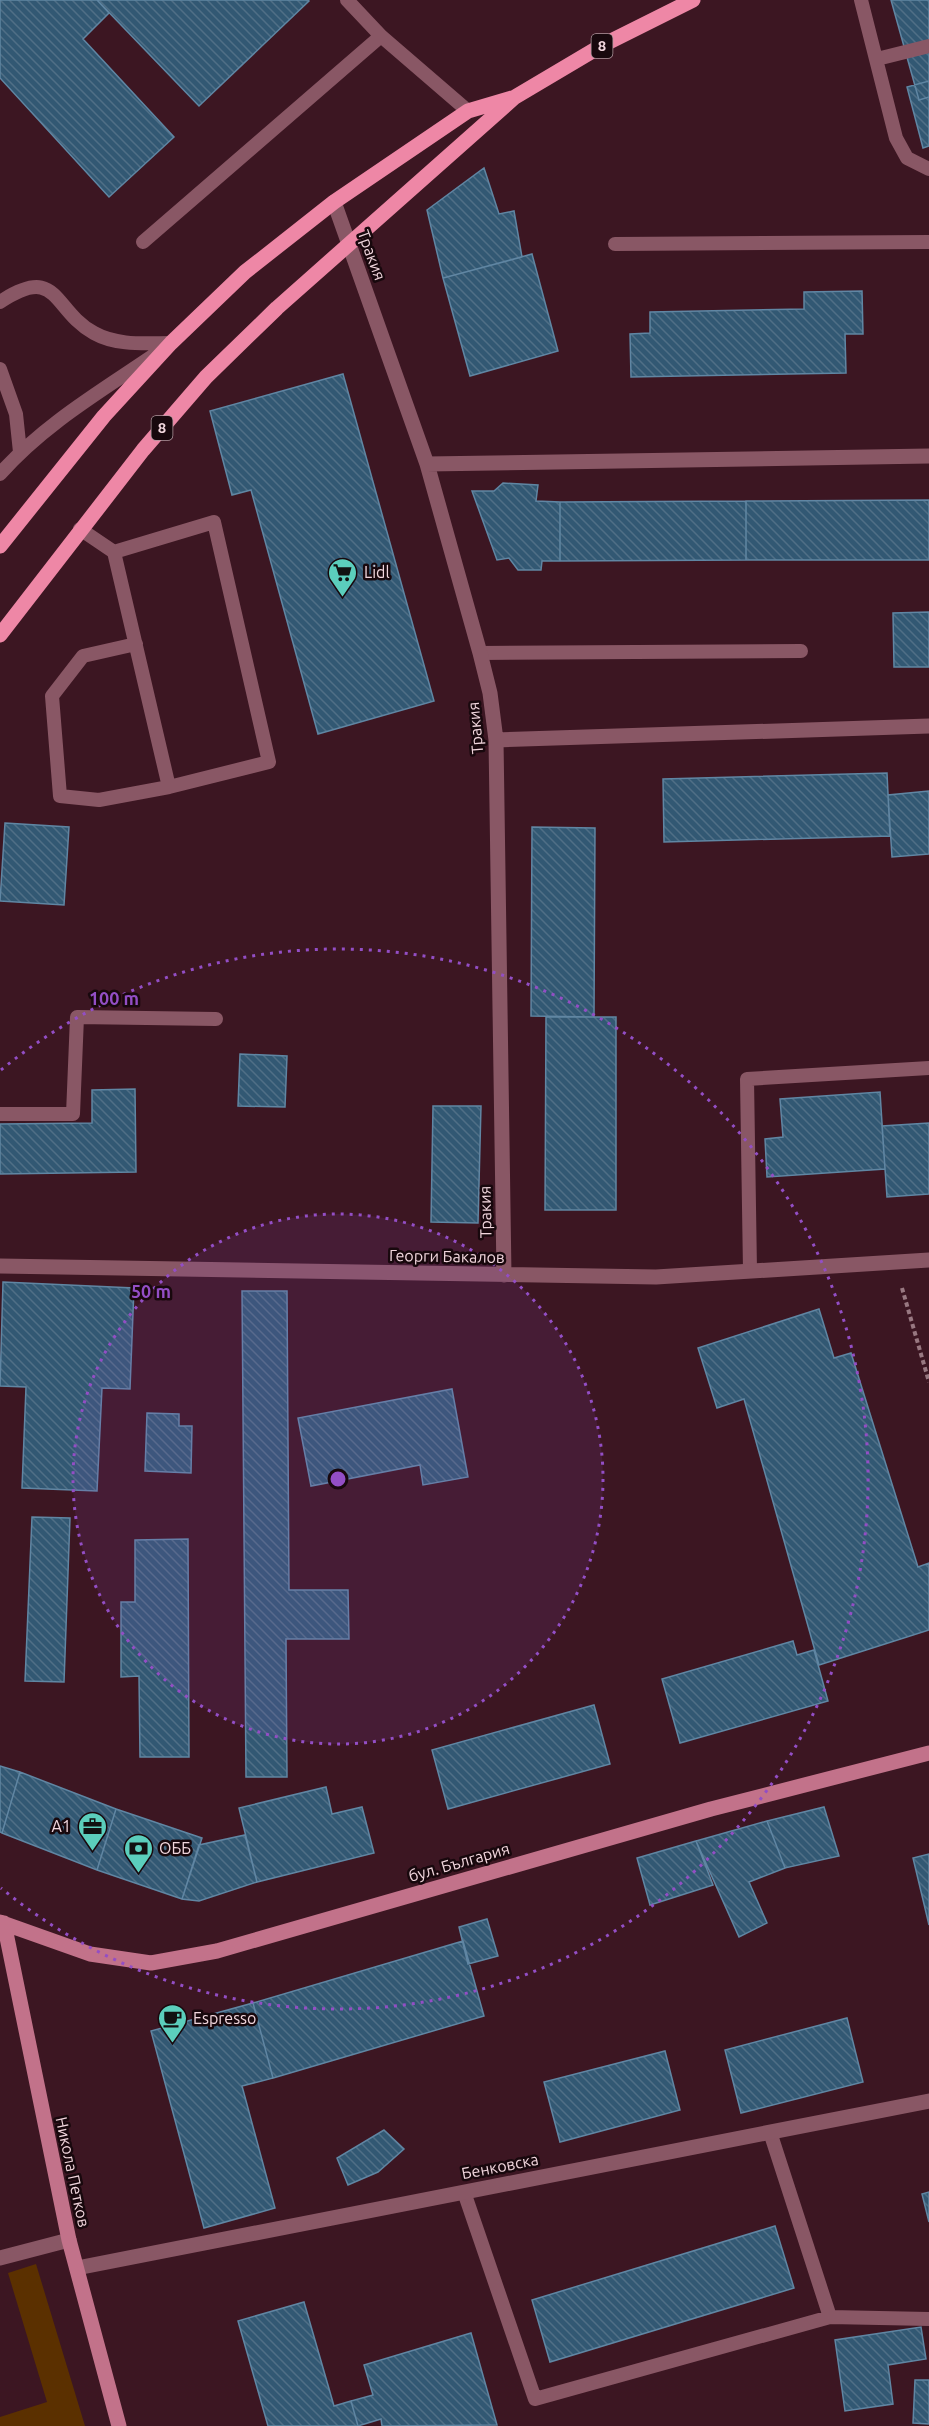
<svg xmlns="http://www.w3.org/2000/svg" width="929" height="2426" font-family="Ubuntu,sans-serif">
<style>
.garden{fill:#5b3000}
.building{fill:url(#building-back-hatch);stroke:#6086a3;stroke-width:1.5}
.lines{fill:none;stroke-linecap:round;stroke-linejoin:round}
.path{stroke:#987881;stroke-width:4;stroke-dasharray:4.5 3;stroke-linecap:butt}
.lane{stroke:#895765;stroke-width:14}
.street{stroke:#895765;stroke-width:15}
.secondary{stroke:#c2728a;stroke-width:15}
.primary{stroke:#ee87a6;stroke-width:15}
.ring{fill:none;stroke:#934ec5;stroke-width:3;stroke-dasharray:3 6}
.labels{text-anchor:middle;stroke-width:5;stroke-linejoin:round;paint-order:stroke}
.shield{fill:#18080d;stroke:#b0989f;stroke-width:1.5}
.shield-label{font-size:15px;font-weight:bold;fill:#f1d6dd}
.street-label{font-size:16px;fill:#f1d6dd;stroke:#18080d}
.poi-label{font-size:16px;fill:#f1d6dd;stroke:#18080d;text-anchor:start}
.centre{fill:#934ec5;stroke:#18080d;stroke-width:3}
.ring-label{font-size:18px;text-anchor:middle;font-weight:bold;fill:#934ec5;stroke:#18080d;stroke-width:5;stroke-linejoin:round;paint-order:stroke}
</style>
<defs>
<pattern id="building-back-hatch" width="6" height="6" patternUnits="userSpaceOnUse" patternTransform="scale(1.5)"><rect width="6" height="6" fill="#325873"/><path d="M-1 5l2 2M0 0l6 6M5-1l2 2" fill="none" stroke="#506f86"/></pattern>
</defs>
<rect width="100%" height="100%" fill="#3c1622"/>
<path class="garden" d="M36,2264L85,2426H0V2417L47,2402L8,2273Z"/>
<path class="building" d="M0,0H97L109,13L83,39L174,137L109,197L0,78Z
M97,0H308L309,1L199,106Z
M891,0H929V97L919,100Z
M929,81V146L923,148L907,87Z
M484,168L499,214L514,211L522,257L443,278L427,210Z
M532,254L558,351L470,376L443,278Z
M862,291L863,334H845L846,373L631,377L630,334L650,333V312L804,309V292Z
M343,374L434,701L318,734L251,490L232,495L210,411Z
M503,483L538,485L536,501L560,502V561H542L541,570H518L509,558L497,560L472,491H494Z
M929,500V560H746V501Z
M746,501V560L560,561V502Z
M929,612V667H894L893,613Z
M887,773L890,836L664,842L663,779Z
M929,791V854L892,857L888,795Z
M5,823L69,827L64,905L0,901Z
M532,827L595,828L594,1017L531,1016Z
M546,1017H616V1210H545Z
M240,1054L287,1056L285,1107L238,1106Z
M135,1089L136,1172L0,1174V1124L92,1123V1090Z
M880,1092L885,1169L767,1177L765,1139L783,1137L780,1099Z
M433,1106H481L478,1223L431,1222Z
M929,1123V1194L887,1197L882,1126Z
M3,1282L134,1288L130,1389L102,1388L97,1491L22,1488L26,1387L0,1386Z
M242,1291H287L289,1590H348L349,1639H286L287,1777H246Z
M819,1309L834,1358L851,1353L918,1567L929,1563V1630L819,1665L744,1399L717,1408L698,1348Z
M452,1389L468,1477L423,1485L420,1465L311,1486L298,1418Z
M147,1413L179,1414V1426H192L191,1473L145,1471Z
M32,1517L70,1518L64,1682L25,1681Z
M188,1539L189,1757H140L139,1676L121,1677V1602H135V1540Z
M793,1641L797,1655L814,1650L828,1701L680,1743L662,1679Z
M594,1705L610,1764L448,1809L432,1750Z
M0,1766L20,1772L2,1833L0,1832Z
M20,1772L116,1809L97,1870L2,1833Z
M326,1787L332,1814L362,1807L374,1853L257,1882L239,1808Z
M824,1807L839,1856L785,1868L767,1821Z
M116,1809L202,1838L182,1899L97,1870Z
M767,1821L785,1868L749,1882L767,1923L739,1937L696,1841Z
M245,1835L257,1882L199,1901L182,1899L199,1845Z
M696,1841L713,1885L650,1905L637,1858Z
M929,1854V1925L913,1858Z
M487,1919L498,1956L468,1964L459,1927Z
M463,1941L484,2016L273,2078L253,2003Z
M253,2003L273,2078L242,2086L275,2208L204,2228L151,2031Z
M847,2018L863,2082L741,2113L725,2050Z
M665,2051L680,2110L560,2142L544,2082Z
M384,2130L404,2149L378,2172L348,2185L337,2158Z
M929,2192V2222L922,2194Z
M775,2226L794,2288L550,2362L532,2300Z
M304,2302L334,2406L351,2401L358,2426H268L238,2321Z
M921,2327L926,2359L888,2365L893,2404L845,2411L835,2340Z
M471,2333L497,2425L382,2426L381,2419L358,2426L351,2401L373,2395L364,2365Z
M915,2380H929V2424L913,2423Z"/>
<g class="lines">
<path class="path" d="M902,1288L929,1382"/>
<path class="lane" d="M347,0L381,36L468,111
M861,0L896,138L907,158L929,169
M877,59L929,46
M143,242L381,36
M615,244L929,242
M0,302C59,263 52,310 94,333C117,346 146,343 171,343
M0,369L16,414L20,452
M0,474C44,424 103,390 157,353
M80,529L114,552L214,522L269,762L169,787L114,552
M136,644L83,656L52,696L60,796L99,800L169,787
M480,653L801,651
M0,1114H73L77,1017L216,1019
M750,1271L747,1079L929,1068
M770,2132L830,2317
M464,2192L535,2399L830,2317L929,2319"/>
<path class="street" d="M334,202L427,464L480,653L490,693L496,740L504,1275
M427,464L929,456
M496,740L929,726
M0,1266L656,1277L929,1260
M0,2258L69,2240
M77,2268L929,2101"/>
<path class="secondary" d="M0,1922L90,1954L151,1963L217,1951L711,1809L929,1753
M4,1923L69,2240L119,2426"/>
<path class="primary" d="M0,546L104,416L171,343L245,272L334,202L468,111L512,98
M0,635L143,450L206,377L277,308L515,97L601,46L693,0"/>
</g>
<circle cx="338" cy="1479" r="265" fill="#934ec5" fill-opacity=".12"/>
<g class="ring">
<circle cx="338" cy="1479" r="265"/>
<path d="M1 1070A530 530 0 1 1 1 1888"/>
</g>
<defs>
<symbol id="supermarket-pin" viewBox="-11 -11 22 30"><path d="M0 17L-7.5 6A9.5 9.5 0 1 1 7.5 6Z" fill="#5bcebc" stroke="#18080d"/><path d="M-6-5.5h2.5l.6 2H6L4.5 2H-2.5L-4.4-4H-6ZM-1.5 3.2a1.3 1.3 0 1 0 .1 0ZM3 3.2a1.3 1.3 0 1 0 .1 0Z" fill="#111"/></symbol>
<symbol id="office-pin" viewBox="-11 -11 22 30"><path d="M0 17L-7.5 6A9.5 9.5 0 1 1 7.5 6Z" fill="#5bcebc" stroke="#18080d"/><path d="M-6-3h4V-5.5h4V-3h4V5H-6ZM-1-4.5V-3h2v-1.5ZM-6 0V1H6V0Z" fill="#111"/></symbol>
<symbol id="bank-pin" viewBox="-11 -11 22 30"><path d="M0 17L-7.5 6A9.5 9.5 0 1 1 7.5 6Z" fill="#5bcebc" stroke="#18080d"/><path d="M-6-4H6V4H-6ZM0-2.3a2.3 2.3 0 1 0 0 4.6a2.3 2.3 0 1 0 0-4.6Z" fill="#111"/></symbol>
<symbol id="cafe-pin" viewBox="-11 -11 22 30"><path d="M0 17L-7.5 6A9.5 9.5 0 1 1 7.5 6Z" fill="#5bcebc" stroke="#18080d"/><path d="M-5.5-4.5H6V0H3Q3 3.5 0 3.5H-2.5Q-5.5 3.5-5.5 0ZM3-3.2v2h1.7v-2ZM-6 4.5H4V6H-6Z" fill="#111"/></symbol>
</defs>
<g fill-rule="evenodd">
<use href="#supermarket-pin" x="326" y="556" width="33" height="45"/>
<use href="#office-pin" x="76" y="1810" width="33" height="45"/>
<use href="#bank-pin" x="122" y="1832" width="33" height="45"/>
<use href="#cafe-pin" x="156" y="2002" width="33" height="45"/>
</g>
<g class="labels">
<g class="shield">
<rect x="591.5" y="34" width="21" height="24" rx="4.5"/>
<rect x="151.5" y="416" width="21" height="24" rx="4.5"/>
</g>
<g class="shield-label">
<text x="602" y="51">8</text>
<text x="162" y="433">8</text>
</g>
<g class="street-label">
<text transform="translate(372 255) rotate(70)" y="6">Тракия</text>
<text transform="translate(475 728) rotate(-95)" y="6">Тракия</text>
<text transform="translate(485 1212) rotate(-91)" y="6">Тракия</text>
<text transform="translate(447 1256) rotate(1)" y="6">Георги Бакалов</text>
<text transform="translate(459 1862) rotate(-16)" y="6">бул. България</text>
<text transform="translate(500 2166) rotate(-11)" y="6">Бенковска</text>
<text transform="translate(73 2172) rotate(78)" y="6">Никола Петков</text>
</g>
<g class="poi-label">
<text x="364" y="578">Lidl</text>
<text x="71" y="1832" text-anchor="end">A1</text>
<text x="159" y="1854">ОББ</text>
<text x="193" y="2024">Espresso</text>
</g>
</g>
<circle cx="338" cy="1479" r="9" class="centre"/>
<g class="ring-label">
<text x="114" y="1005">100 m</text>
<text x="151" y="1298">50 m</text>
</g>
</svg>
